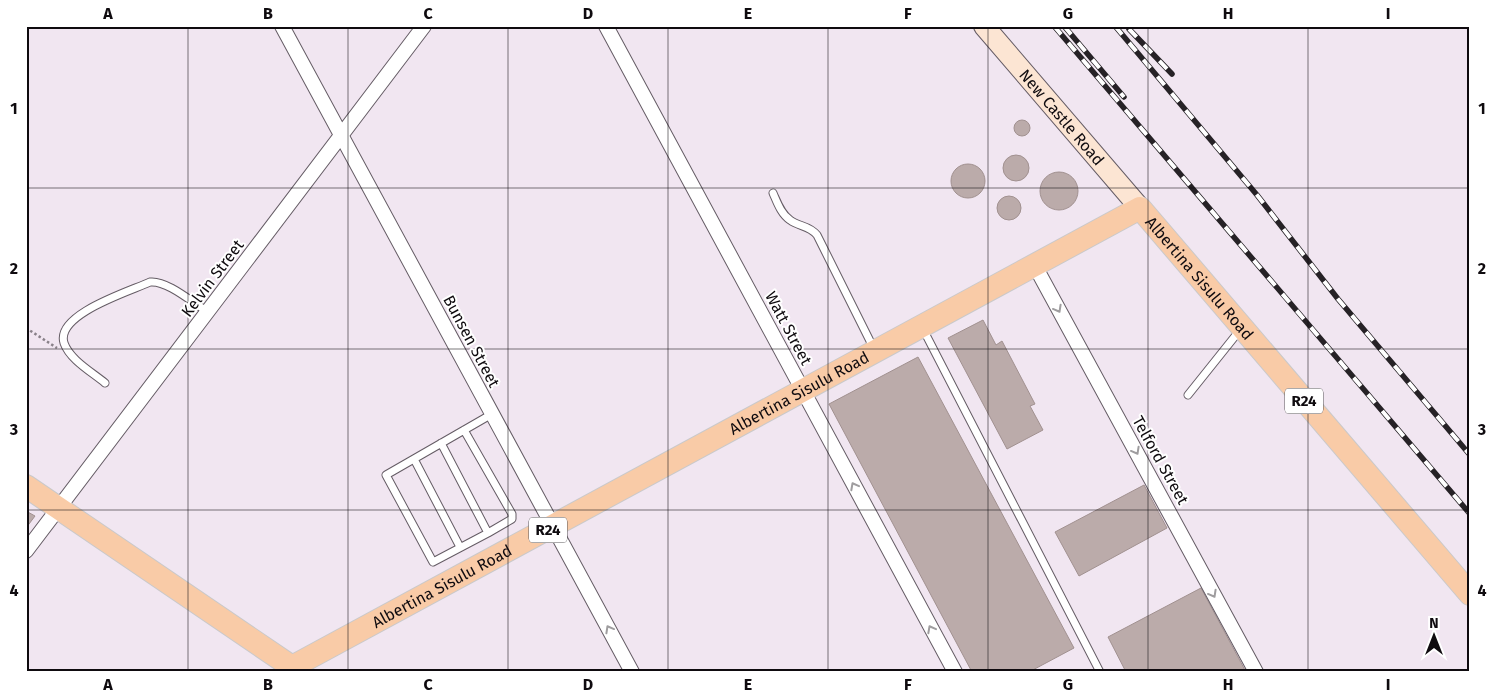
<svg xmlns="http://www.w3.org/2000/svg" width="1496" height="698" font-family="'Fira Sans',sans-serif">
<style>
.building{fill:#bbabaa;stroke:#a19190}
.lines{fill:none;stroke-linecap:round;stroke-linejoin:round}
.lane-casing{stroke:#655c65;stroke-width:9}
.street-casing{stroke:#655c65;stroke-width:16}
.secondary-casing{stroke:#655c65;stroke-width:22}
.primary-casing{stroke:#cac9ca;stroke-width:24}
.path{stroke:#898189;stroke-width:2.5;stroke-dasharray:2.5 2.5;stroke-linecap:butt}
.lane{stroke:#fff;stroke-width:7}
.street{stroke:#fff;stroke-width:14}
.secondary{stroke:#fce5d3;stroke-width:20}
.primary{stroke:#f9cba7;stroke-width:22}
.rail-casing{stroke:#262226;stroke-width:5.5}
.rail{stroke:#fff;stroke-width:4;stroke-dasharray:11;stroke-linecap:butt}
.oneway{stroke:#9f9d9f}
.grid{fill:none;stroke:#0f0b0f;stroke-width:1;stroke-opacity:0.55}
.labels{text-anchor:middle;stroke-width:4;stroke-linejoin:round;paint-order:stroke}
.shield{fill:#fff;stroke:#575457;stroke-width:1}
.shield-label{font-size:15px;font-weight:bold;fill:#0f0b0f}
.street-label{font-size:16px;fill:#0f0b0f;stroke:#fff}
.neatline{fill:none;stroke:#0f0b0f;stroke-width:2}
.grid-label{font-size:16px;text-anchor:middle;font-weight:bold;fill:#0f0b0f}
</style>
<rect width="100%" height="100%" fill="#f1e6f1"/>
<path class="building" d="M1014 128a8 8 0 1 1 16 0a8 8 0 1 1-16 0Z
M1003 168a13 13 0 1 1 26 0a13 13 0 1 1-26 0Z
M951 181a17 17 0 1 1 34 0a17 17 0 1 1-34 0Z
M1040 191a19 19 0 1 1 38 0a19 19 0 1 1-38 0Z
M997 208a12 12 0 1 1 24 0a12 12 0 1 1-24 0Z
M983,320L996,345L1002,341L1035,404L1030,406L1043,430L1007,449L948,338Z
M918,357L1074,648L1029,672H972L829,404Z
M1144,485L1167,528L1079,576L1055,532Z
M26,511L35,516L26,528Z
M1201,588L1246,672H1126L1108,637Z"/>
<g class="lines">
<defs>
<path id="lane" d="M773,193C777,202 781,214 790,220C799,227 809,225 817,235L874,349
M923,329L1100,672
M105,383C92,372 70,360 64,343C55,314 131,291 150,282C167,280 193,303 208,312
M1188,395L1240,330
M441,443L488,533L512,519V514L464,430
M414,459L460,547
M488,533L433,562L386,475L492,414"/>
<path id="street" d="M282,26L632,672
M606,26L955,672
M1035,266L1256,672
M26,551L424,26"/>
<g id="secondary">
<path id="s1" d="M984,26L1140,208"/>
</g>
<g id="primary">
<path id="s2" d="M26,486L292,667L1140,208L1470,594"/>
</g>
</defs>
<use href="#lane" class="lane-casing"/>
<use href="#street" class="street-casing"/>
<use href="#secondary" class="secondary-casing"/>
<use href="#primary" class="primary-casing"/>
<path class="path" d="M26,328L57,348"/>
<use href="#lane" class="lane"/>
<use href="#street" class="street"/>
<use href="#secondary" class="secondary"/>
<use href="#primary" class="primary"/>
<defs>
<path id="rail" d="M1054,26L1470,514
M1064,26L1124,97
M1115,26L1257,195L1338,299L1470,455
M1129,29L1172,74"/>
</defs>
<use href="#rail" class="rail-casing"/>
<use href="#rail" class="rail"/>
</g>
<defs><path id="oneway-chevron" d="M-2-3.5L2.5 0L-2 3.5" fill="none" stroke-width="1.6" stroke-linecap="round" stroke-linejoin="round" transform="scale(1.25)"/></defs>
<g class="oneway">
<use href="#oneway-chevron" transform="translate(1058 309) rotate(61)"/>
<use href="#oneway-chevron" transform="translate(1136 451) rotate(61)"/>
<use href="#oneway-chevron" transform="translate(854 486) rotate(-118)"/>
<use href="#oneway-chevron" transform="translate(1213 594) rotate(61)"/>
<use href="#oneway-chevron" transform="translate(609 629) rotate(-119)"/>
<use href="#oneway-chevron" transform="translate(931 629) rotate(-118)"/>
</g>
<path class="grid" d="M188,26V672M348,26V672M508,26V672M668,26V672M828,26V672M988,26V672M1148,26V672M1308,26V672M26,188H1470M26,349H1470M26,510H1470"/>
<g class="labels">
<g class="shield">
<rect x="1285" y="388.5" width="38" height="25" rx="4"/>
<rect x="529" y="517.5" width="38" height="25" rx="4"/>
</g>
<g class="shield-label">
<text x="1304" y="406">R24</text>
<text x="548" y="535">R24</text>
</g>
<g class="street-label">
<text dy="6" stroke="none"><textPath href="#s1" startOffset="120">New Castle Road</textPath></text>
<text dy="6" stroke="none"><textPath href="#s2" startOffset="1378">Albertina Sisulu Road</textPath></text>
<text transform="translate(212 278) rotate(-53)" y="6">Kelvin Street</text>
<text transform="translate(789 328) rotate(62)" y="6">Watt Street</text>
<text transform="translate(472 341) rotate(62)" y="6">Bunsen Street</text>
<text dy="6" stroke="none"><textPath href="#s2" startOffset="898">Albertina Sisulu Road</textPath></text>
<text transform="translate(1161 460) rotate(61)" y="6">Telford Street</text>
<text dy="6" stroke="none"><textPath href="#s2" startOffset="492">Albertina Sisulu Road</textPath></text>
</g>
</g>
<rect width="1496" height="698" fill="none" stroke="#ffffff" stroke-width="55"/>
<g transform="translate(1434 636)" stroke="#ffffff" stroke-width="4" paint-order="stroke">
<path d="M0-4L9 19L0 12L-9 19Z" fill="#0f0b0f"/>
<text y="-8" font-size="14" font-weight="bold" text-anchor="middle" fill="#0f0b0f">N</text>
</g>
<rect x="28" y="28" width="1440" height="642" class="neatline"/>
<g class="grid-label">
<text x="108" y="19">A</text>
<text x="268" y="19">B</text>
<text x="428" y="19">C</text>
<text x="588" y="19">D</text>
<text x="748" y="19">E</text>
<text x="908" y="19">F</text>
<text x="1068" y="19">G</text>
<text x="1228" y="19">H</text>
<text x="1388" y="19">I</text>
<text x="14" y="114">1</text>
<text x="1482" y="114">1</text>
<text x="14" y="274">2</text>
<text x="1482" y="274">2</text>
<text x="14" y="435">3</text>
<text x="1482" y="435">3</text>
<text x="14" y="596">4</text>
<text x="1482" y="596">4</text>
<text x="108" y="690">A</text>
<text x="268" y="690">B</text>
<text x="428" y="690">C</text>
<text x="588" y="690">D</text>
<text x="748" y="690">E</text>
<text x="908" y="690">F</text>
<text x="1068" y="690">G</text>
<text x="1228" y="690">H</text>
<text x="1388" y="690">I</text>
</g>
</svg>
